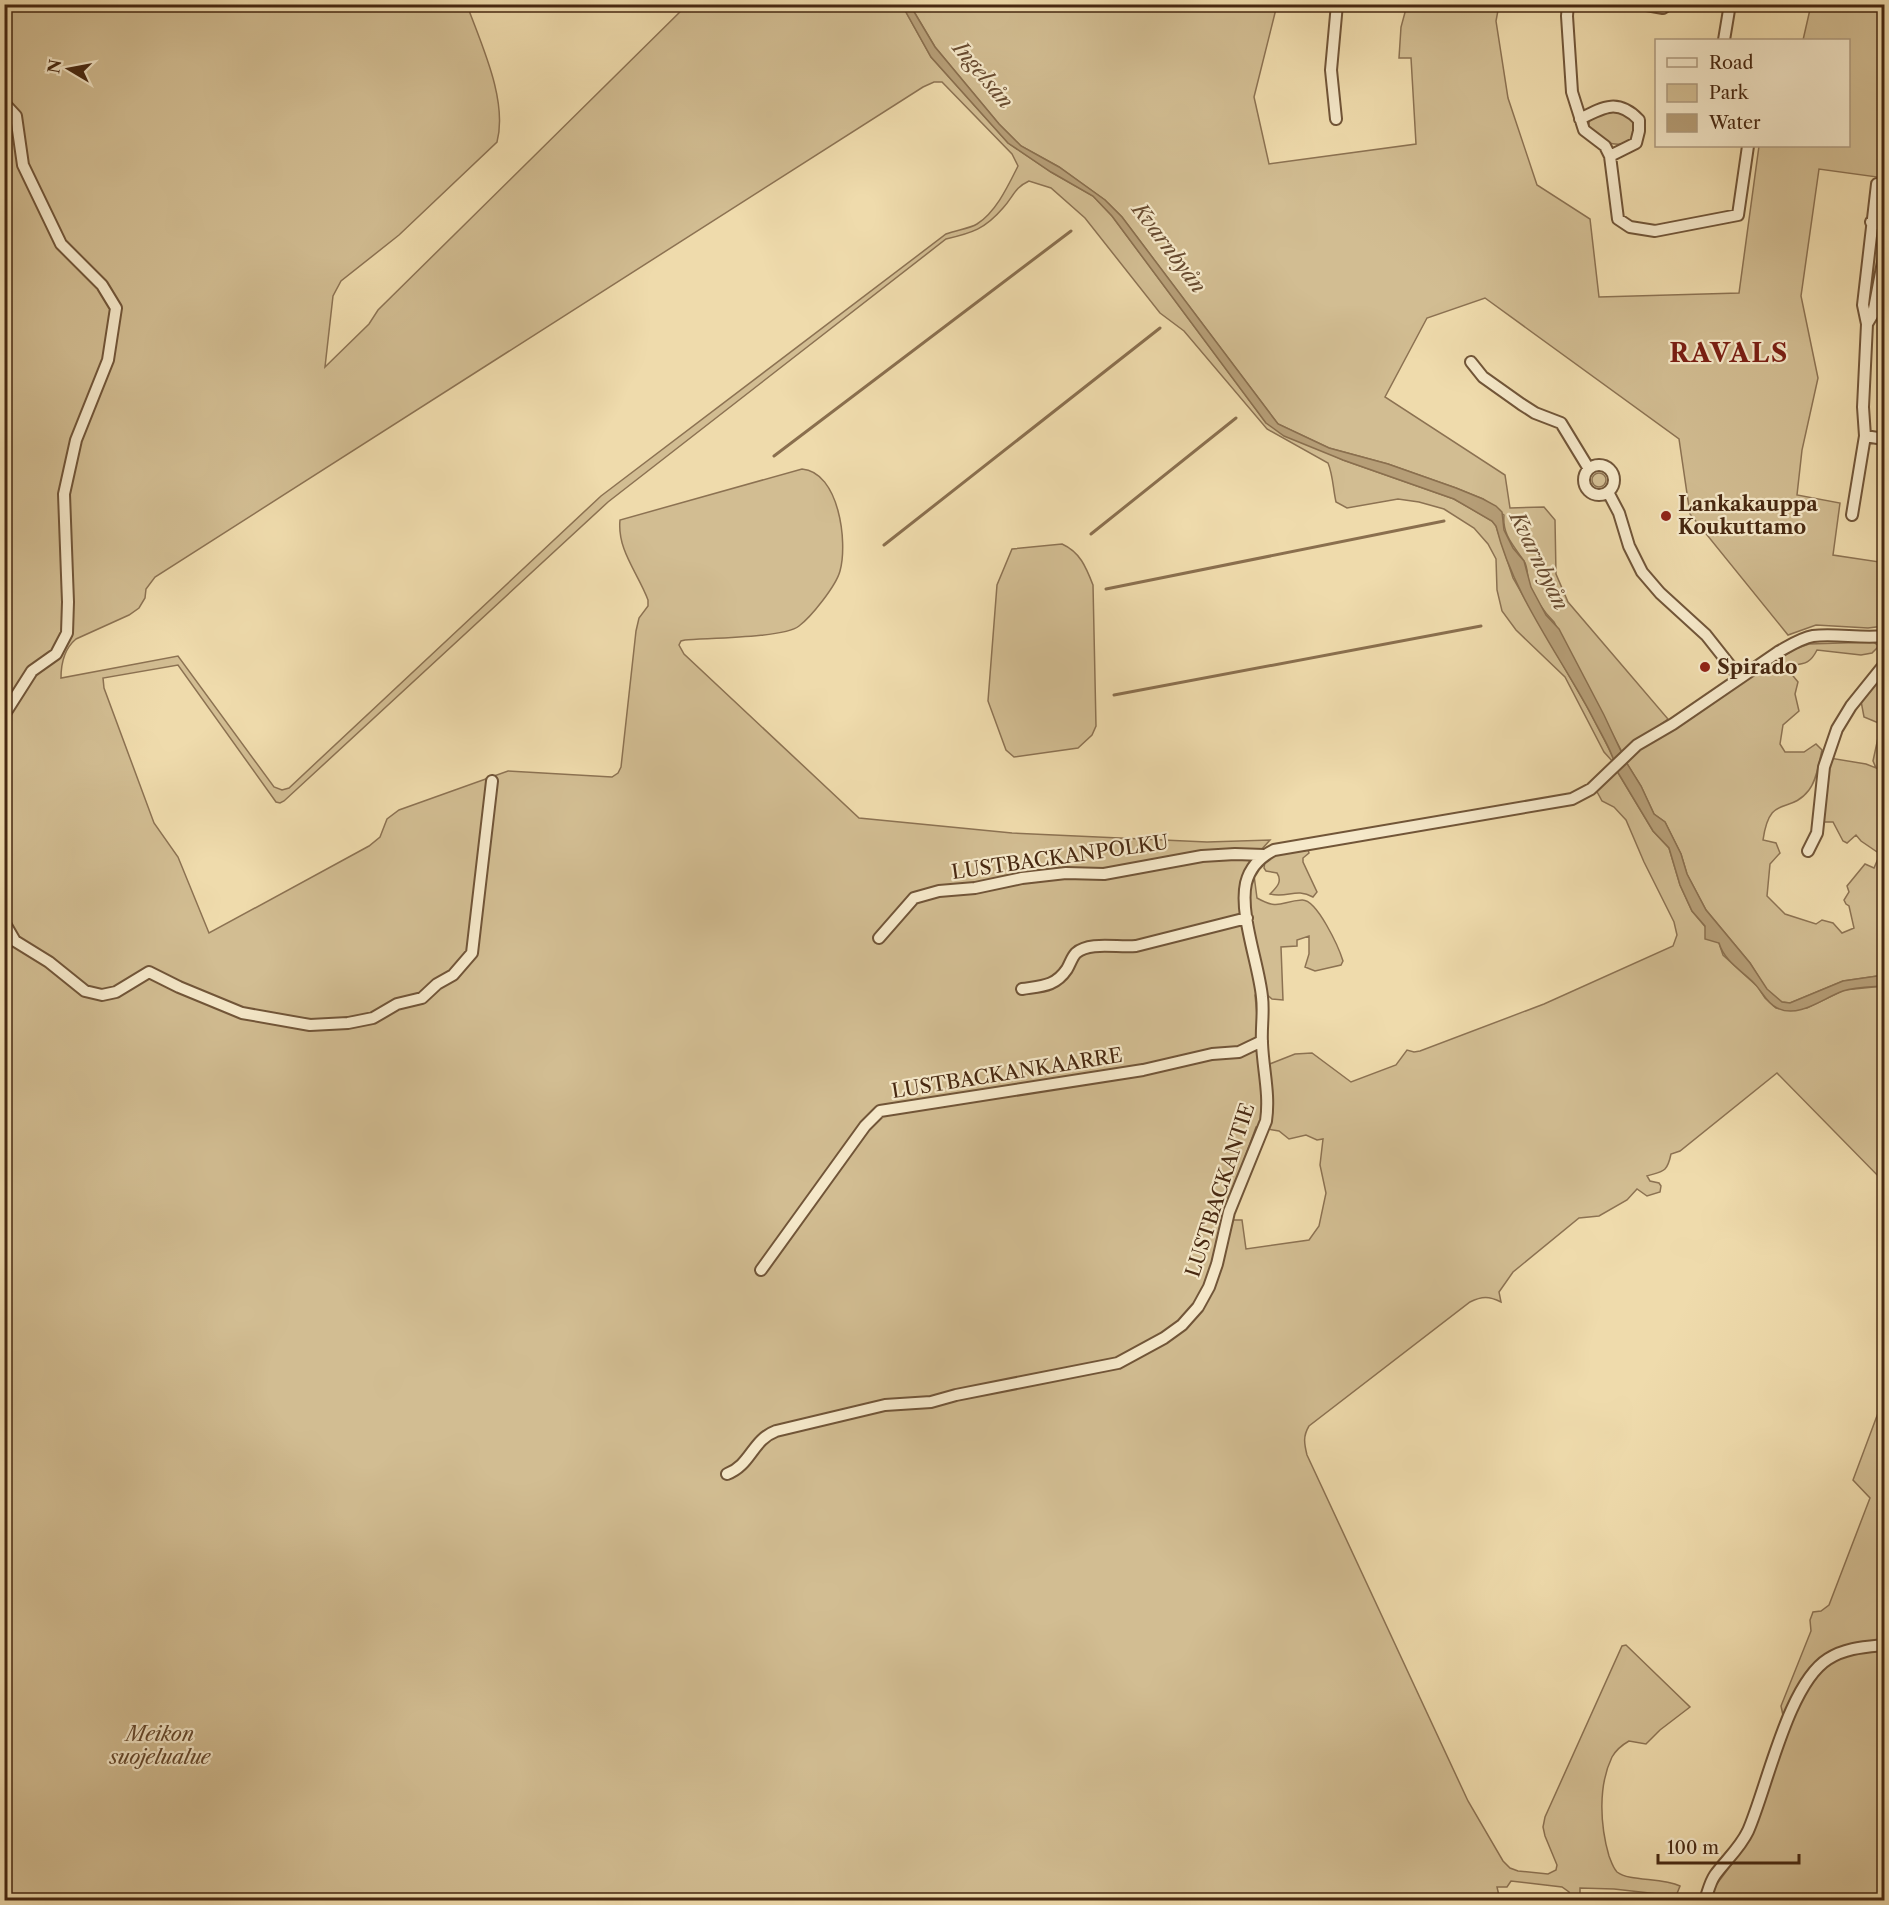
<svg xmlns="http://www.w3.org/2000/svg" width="1889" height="1905" font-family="'Libre Caslon Text',serif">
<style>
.green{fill:#d2bd92;stroke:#8c7252;stroke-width:1.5;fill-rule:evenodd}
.water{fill:#b69e77;stroke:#8a6f4e;stroke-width:1.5}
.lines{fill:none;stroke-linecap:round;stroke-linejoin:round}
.stream{stroke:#8a6f4e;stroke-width:3}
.minor-casing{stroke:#715538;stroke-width:14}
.minor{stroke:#f5e8c9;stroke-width:10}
.poi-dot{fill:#8f2418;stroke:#f5e8c9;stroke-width:2}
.labels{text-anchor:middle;stroke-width:4.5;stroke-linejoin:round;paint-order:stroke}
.poi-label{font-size:20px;font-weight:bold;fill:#472811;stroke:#f5e8c9;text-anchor:start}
.street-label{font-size:20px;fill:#472811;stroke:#f5e8c9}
.park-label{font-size:20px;font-style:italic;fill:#63462b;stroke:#f5e8c9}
.water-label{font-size:21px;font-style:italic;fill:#684b30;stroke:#f5e8c9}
.district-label{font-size:26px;font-weight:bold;letter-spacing:1.5px;fill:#7a1f14;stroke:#f5e8c9}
</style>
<rect width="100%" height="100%" fill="#efdbac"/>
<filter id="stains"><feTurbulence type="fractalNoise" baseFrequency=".00333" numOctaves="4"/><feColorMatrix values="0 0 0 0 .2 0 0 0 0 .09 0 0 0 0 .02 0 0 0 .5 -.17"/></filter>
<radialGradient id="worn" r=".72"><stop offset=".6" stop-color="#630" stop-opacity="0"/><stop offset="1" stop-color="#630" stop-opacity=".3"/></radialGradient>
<path class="green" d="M5,5H467C481,44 508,100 497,142L399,235L341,281L333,296L325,367L369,324L378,310L687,5H902L931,57L1008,143L1051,172L1093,196L1112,216L1266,423L1343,460L1454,499L1492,521L1496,526L1513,578L1587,707L1615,760L1613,762L1604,752L1565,677L1516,630L1502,611L1497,590L1496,559L1488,544L1474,528L1444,509L1419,502L1398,499L1347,508L1336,502C1333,489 1333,475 1328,463L1267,429L1184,331L1160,313L1085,218L1051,188L1029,181C1014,188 1014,196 1003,208C985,229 972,233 946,239L608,502L284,801L280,803L276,802L178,665L103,678L104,688L154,823L178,857L209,933L369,846L380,837L387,819L399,810L508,771L612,777L618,773L621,767L636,631L639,618L648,606V600C638,573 617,550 620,520L802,469C839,472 848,542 840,571C836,586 811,617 799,626C784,638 708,638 685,640L681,641L679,645L684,654L859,818L1012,833L1207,842L1270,840L1252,860L1257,898C1280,911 1281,901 1302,900C1317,899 1339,948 1343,961L1341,965L1315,971L1305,967L1309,954V936L1297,940V946L1281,947L1283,1000L1272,999L1265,993L1255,995L1262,1067L1295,1054L1312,1053L1351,1082L1396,1065L1407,1050L1414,1052L1420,1051L1544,1004L1673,946L1677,935L1674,922L1644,862L1626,820L1614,807L1602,801L1595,788L1617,771L1653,831L1669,848L1680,885L1692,911L1719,943L1723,955L1758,987L1765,998L1776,1008H1807L1844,990L1884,986V1182L1777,1073L1680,1151L1671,1154C1667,1173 1663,1171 1647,1176L1650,1181L1659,1183L1661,1186L1660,1192L1647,1196L1637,1189L1627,1200L1599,1216L1579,1218L1513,1272L1499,1292L1501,1302C1489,1296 1482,1296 1470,1302L1309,1426C1303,1436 1304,1443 1307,1455L1468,1801L1503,1861L1510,1868L1518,1871L1548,1874L1556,1870L1557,1865L1545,1836L1543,1827L1545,1817L1622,1646L1626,1645L1690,1707L1660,1730L1646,1744L1629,1741C1622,1745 1616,1750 1612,1757C1598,1786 1600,1825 1609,1856C1611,1861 1613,1868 1617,1872C1630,1882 1662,1877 1680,1886L1676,1896L1614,1889L1580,1888V1900H1572L1569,1892L1562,1887L1511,1881L1507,1887H1497L1500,1900H5ZM934,82H942L1012,154L1018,166C1008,186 996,212 977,224C969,229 955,230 946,234L601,496L289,788L282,790L274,787L178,656L61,678C61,663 64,649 76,639L129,615L139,608L145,598L146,589L155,577L923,87ZM1256,1127L1279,1131L1289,1139L1306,1135L1317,1140L1323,1139L1320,1165L1326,1193L1319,1226L1309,1240L1246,1249L1242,1220H1222Z
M910,5H1277L1254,97L1269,164L1416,144L1411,58H1399L1401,27L1407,5H1499L1496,21L1508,98L1537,185L1590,219L1599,297L1739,293L1759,146H1848V40H1803L1811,5H1884V178L1819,169L1801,296L1818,378L1802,450L1797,495L1840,503L1833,555L1879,562L1884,527V626L1868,628L1816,625L1788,635L1690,514L1679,439L1485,298L1427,318L1385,397L1505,475L1510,508L1544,507L1555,520L1556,574L1568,602L1668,719L1622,752L1554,622C1544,612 1534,597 1529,583C1527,576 1528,567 1524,561C1514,546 1502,535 1504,515L1483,499L1456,488L1388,464L1329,448L1278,424L1122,217L1105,200L1059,167L1021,146L999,124L935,47Z
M1615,110L1631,116L1635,124L1631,142C1612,148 1601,141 1588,129L1590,118Z
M1877,227L1884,228V233L1872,309L1867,308Z
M1592 480a7 7 0 1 1 14 0a7 7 0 1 1-14 0Z
M1062,544C1080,552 1086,567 1093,585L1096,726L1092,735L1078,748L1014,757L1006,750L988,701L997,585L1012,549Z
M1873,642L1879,646L1872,653L1861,655L1817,650C1811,662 1806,664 1793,665L1789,671L1798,682L1795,694L1799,711L1783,725L1780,744L1785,752H1804L1816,744L1822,750C1819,762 1817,780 1809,790C1789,816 1770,792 1763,840L1776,843L1780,853L1770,864L1767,896L1785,914L1816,924L1822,920L1833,923L1842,933L1854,928L1849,906L1846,904L1844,900L1849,892L1847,886L1865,864L1874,868L1880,854L1861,841L1856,835L1847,843L1843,841L1833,822H1821L1830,758L1866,764L1876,768L1873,761L1881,724L1864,717L1861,701L1884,671V975L1843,981L1790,1003L1782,1002L1775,998L1766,989L1750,963L1706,910L1687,874L1681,854L1665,822L1654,814L1641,786L1626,762L1637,750L1795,649L1809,644Z
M1308,850L1309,853L1303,858V862L1317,892L1313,897C1296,887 1287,899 1270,894C1276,888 1283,882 1277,873L1266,871L1264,868L1265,861L1276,855Z
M1884,1397V1641L1876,1649L1884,1653V1900H1710L1716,1885L1740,1853L1757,1821L1787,1734L1781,1706L1811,1631L1810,1620L1813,1612L1821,1611L1829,1605L1870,1498L1853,1480Z"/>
<path class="water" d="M902,5H910L935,47L999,124L1021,146L1059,167L1105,200L1122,217L1278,424L1329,448L1388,464L1456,488L1483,499L1496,506L1502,512L1504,530L1513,548L1524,561L1531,587L1546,615L1559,629L1604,715L1626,762L1641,786L1654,814L1665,822L1681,854L1687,874L1706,910L1750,963L1767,989L1782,1002L1790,1003L1843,981L1884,975V986C1871,987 1855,987 1843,991C1823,998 1799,1019 1777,1008C1766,1003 1761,989 1752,981C1739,969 1724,960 1719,943L1705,939V926L1692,911L1680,885L1669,848L1653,831L1617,771C1613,752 1601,734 1592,716C1559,654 1513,595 1496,526L1492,521L1454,499L1343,460L1284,436L1266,423L1112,216L1093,196L1051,172L1008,143L931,57Z"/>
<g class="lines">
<path class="stream" d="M774,456L1071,231
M1091,534L1236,418
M884,545L1160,328
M1106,589L1444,521
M1114,695L1481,626"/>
<defs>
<path id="minor" d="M1568,4L1567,16L1572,92L1584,130L1605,146L1610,156L1618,219L1630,227L1655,231L1738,215L1748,146
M1641,4L1663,8L1669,4
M1724,40L1730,4
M4,103L16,116L23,165L61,244L102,285L116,308L108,360L76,440L64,494L68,602L67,633L56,654L32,671L4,715
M1336,119L1331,70L1337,4
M1580,119C1603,107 1618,98 1639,120V131L1636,143L1610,156
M1871,222L1884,225
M1867,324L1863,305L1877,184
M1471,362L1483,377L1521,404L1535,413L1561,423L1589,469
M1865,436L1884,439
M1584 480a15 15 0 1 1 30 0a15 15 0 1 1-30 0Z
M1608,492L1619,513L1629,546L1642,572L1660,593L1706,635L1740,678
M1852,515L1865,436L1863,407L1867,324L1873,314L1884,257
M1808,851L1817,833L1824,767L1837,729L1851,706L1884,665
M4,922L15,941L49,962L85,991L102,995L116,992L149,972L179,987L242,1013L310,1025L348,1023L373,1018L397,1004L422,998L437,984L453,975L472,953L492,781
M879,938L914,898L939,891L975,888L1022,878L1066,873L1104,874L1202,856L1235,854L1264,855
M1022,989C1041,986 1055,987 1067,969C1070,964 1072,957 1076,953C1090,941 1118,948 1136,946L1247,918
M761,1270L865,1126L880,1111L1143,1070L1212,1054L1239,1052L1262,1041
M727,1474C751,1465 752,1440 776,1431L885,1405L931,1402L956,1395L1118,1363L1164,1338L1182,1325L1198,1307L1209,1287L1217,1264L1229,1212L1266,1121C1270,1094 1263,1070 1262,1043C1261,1028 1264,1012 1262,997C1259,965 1239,914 1246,883C1250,867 1260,857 1274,850L1572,799L1591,789L1637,745L1673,724L1778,652C1789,646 1801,638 1813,636C1836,633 1861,639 1884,636
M1705,1900C1708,1892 1710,1882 1715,1875C1726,1860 1740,1848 1748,1831C1767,1788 1788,1684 1828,1659C1845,1648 1864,1647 1884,1645"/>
</defs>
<use href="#minor" class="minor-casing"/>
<use href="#minor" class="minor"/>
</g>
<g class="poi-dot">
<circle cx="1666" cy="516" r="6"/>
<circle cx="1705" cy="667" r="6"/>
</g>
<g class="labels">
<g class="poi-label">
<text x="1678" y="511">Lankakauppa<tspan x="1678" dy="23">Koukuttamo</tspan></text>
<text x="1717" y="674">Spirado</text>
</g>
<g class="street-label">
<text transform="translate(1060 857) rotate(-8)" y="7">LUSTBACKANPOLKU</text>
<text transform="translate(1007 1073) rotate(-9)" y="7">LUSTBACKANKAARRE</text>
<text transform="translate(1220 1190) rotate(-72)" y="7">LUSTBACKANTIE</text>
</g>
<g class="park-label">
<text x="160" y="1741">Meikon<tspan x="160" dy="23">suojelualue</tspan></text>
</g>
<g class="water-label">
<text transform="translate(983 75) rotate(50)" y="7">Ingelsån</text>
<text transform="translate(1169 248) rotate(53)" y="7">Kvarnbyån</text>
<text transform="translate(1539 561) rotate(64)" y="7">Kvarnbyån</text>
</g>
<g class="district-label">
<text x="1729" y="362">RAVALS</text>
</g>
</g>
<rect width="1889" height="1905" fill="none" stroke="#efdbac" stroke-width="24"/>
<rect x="6" y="6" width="1877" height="1893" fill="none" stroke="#472811" stroke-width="3"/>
<rect x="12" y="12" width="1865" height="1881" fill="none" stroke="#472811" stroke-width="1.5"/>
<rect x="1655" y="39" width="195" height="108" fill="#f5e8c9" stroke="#af9b7f" stroke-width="1.5"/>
<rect x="1667" y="58" width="30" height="9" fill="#f5e8c9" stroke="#af9b7f" stroke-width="1.5"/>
<text x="1709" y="69" font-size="18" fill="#472811">Road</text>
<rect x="1667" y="84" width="30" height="18" fill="#d2bd92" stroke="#af9b7f" stroke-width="1.5"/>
<text x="1709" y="99" font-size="18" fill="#472811">Park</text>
<rect x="1667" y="114" width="30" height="18" fill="#b69e77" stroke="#af9b7f" stroke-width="1.5"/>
<text x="1709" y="129" font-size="18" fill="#472811">Water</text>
<g transform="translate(69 69) rotate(280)" stroke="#f5e8c9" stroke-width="4.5" paint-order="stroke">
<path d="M0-4.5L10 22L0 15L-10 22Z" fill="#472811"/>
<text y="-9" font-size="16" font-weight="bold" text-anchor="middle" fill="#472811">N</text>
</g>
<path d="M1658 1854v9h141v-9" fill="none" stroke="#472811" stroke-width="3"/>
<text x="1667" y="1854" font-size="18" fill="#472811" stroke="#f5e8c9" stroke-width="4.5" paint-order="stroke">100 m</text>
<rect width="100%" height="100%" filter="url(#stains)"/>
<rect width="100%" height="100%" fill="url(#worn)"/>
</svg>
